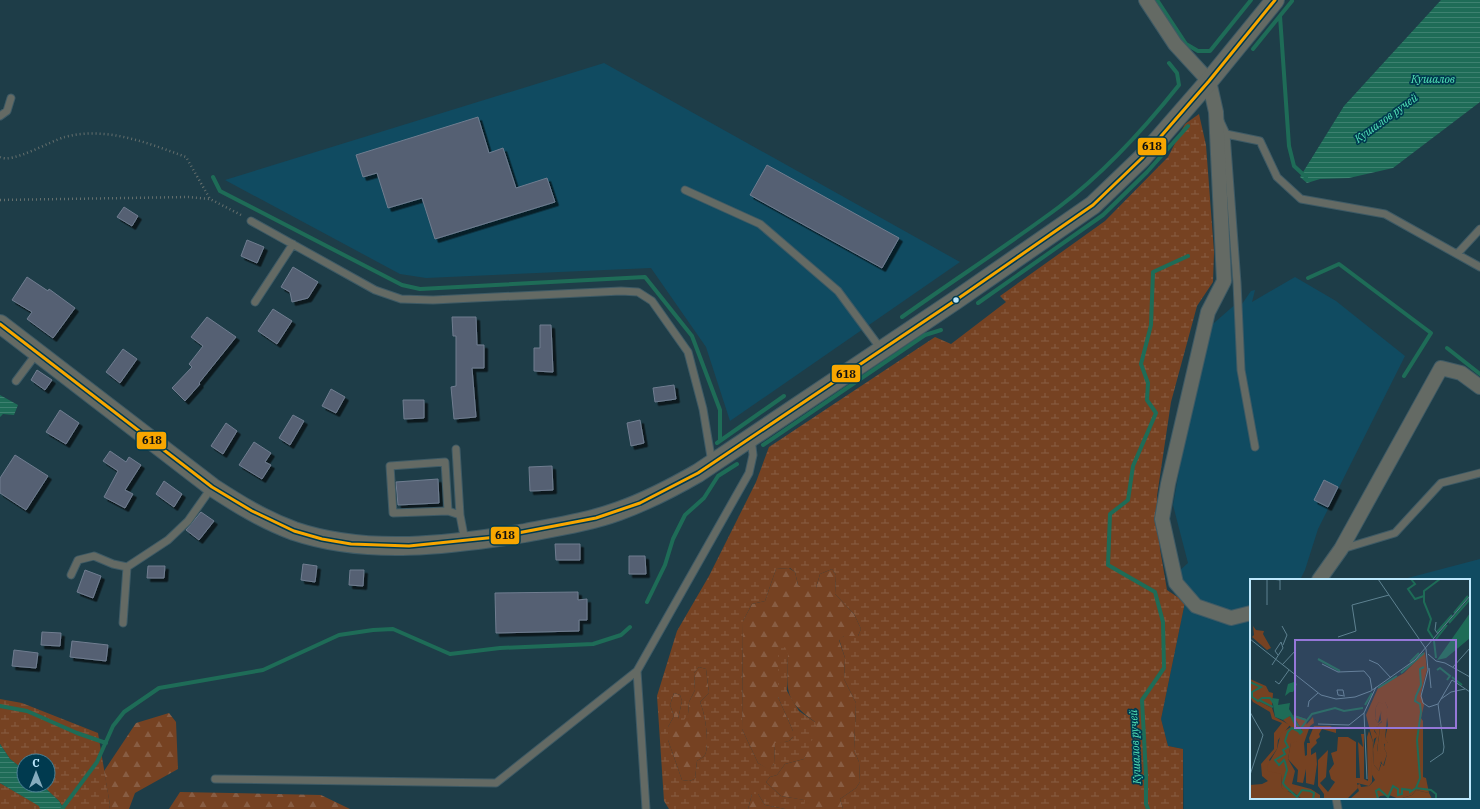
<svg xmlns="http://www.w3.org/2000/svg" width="1480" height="809" font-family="'IBM Plex Serif',serif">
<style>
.built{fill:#104b61}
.forest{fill:url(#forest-firs)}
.wetland{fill:url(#wetland-marsh);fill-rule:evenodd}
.water{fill:url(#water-rules)}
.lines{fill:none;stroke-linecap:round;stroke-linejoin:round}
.stream{stroke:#1e6c57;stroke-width:4}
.building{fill:#546073;stroke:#707d90;filter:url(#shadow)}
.service-casing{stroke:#3e5a65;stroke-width:9}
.minor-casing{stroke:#3e5a65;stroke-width:16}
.tertiary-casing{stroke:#3e5a65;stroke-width:20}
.path{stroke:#656f6d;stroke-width:2.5;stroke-dasharray:1 3;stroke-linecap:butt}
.service{stroke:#646a64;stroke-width:7}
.minor{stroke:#646a64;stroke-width:14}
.tertiary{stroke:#646a64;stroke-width:18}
.bus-1-casing{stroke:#003a4f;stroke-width:6}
.bus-1{stroke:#f7a600;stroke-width:3}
.bus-dot{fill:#bce8fd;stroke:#003a4f;stroke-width:1.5}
.labels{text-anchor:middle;stroke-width:3.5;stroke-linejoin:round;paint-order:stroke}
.water-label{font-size:11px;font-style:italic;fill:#54e5b9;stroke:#003a4f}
.inset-river{fill:none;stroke:#1e6c57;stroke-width:2}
.inset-road{fill:none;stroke:#5d8190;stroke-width:1}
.view{fill:#9577d8;fill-opacity:0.15;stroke:#9577d8;stroke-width:2}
.inset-edge{fill:none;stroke:#bce8fd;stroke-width:2}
.line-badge{stroke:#003a4f;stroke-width:1.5}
.pale-badge-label{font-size:11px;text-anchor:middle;font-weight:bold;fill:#111}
</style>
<defs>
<pattern id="forest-firs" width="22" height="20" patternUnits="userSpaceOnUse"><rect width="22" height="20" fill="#764222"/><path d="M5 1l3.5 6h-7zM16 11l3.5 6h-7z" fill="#885d43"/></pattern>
<pattern id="wetland-marsh" width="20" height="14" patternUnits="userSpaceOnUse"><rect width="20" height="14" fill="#764222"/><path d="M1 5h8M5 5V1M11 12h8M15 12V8" fill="none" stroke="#885d43"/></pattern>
<pattern id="water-rules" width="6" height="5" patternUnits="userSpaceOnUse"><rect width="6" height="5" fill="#1e6c57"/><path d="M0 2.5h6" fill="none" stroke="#3d8170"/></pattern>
<filter id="shadow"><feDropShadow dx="3.5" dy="3.5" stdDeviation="0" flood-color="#0009"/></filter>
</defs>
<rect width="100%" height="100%" fill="#1e3d48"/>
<path class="built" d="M604,63L960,262L730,421L706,347L651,268L426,278L400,274L225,180Z
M1295,277L1336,301L1405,356L1318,529L1305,570L1300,580H1251V610L1230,614L1205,604L1186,587L1179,571L1188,563L1173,505L1200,356L1206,330L1238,302L1242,304L1251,291L1255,290L1252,302Z
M1480,559V809H1184L1183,749L1168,746L1161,719L1185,602L1251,619V798H1469V580H1400Z"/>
<path class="forest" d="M789,568L795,572L798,585L816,588L820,574L832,569L836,575L835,594L854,614L861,629L858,636H844L839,640L845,658L844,679L856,703L854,750L859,762L860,782L856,788L840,799L843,809H804V800L781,796L766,782L770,777L777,775L785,764L804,759L815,722C783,699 787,691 788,654L778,697L793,731V737L789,741L775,744L774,764L769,770L758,763L742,729L743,621L752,604L765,601L776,569Z
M699,667L706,669L709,693L700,702C705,713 709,740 706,752C705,757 701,758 697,761L695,779L689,781L682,780L668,740V727L674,716L670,705L674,693L680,695L682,701L678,719L688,714L689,702L695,690L694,673Z
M169,713L176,722L178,769L135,793L129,809H109L110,805L104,771L136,723Z
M180,792L321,795L350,809H169Z
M752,794H758L765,805L785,809H748Z"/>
<path class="wetland" d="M1199,114L1206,145L1214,252L1213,282L1197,306L1171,402L1157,496L1160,549L1167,590L1185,602L1161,719L1168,746L1183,749V809H843L840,799L856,788L860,782L859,762L854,750L856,703L844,679L845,658L839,639L844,636H858L861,629L854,614L835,594L836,575L832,569L820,574L816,588L810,591L798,585L795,572L790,568L776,569L765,601L752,604L743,621L742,729L758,763L769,769L774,764L775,743L789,741L793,737V731L778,697V653L779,647H785L788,654L787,691L799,711L815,722L817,729L804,759L785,764L777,775L770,777L766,782L781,796L805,800L804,809H785L765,805L758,794H752L748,809H669L664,801L657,696L677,631L709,576L756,482L769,447L935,337L951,344L1006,302L1000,296L1105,221L1168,157L1185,124ZM699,667L706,669L709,693L700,702C705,713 709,740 706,752C705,757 701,758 697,761L695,779L689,781L682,780L668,740V727L674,716L670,705L674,693L680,695L682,701L678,719L681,725L688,714L689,702L695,690L694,673Z
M0,699L22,703L98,733L110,805L109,809H64L59,801L42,785H48V761H24V770L10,759L0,744Z
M0,783L40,806V809H0Z"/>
<path class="water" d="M1441,0H1480V102L1393,168L1349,178L1320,179L1307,183L1300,177L1344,106Z
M0,395L18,405L14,415L3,414L0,417Z
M0,744L10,759L24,770V785H42L59,801L64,809H40L39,806L0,783Z"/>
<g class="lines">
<path class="stream" d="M1157,0L1186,44L1198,51H1210L1251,0
M1280,16L1289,146L1294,166L1306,177
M1253,49L1292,1
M213,177L220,191L402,285L420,289L645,277L692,336L720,410V441
M1308,278L1339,264L1431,333L1404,376
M978,303L1103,215L1147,172L1188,126
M902,317C954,280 1008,245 1059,207C1104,173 1144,129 1179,85L1177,73L1169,63
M1447,348L1480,374
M717,443L784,396
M763,445L925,335L941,330
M647,602L665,565L673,539L685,515L704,498L718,476L737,464
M0,706L27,711L77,733L106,743
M62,809L97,762L113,726L124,712L159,688L263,670L339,635L373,630L393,629L450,654L500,648L593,644L621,635L630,627
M1148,809L1146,804V775L1142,700L1164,668L1163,622L1155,592L1108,565L1110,514L1128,500L1133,466L1156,413L1147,400L1148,383L1141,364L1151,325L1153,272L1188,256"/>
</g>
<path class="building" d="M478,117L489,153L503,148L516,188L547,178L555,202L435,239L422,198L388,208L377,173L363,177L356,155Z
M767,165L899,238L882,268L750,195Z
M124,207L138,216L132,226L117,217Z
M247,240L264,247L257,263L241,256Z
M293,267L318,282L308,298L292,302L290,292L281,287Z
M27,277L48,291L49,289L75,308L53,338L27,319L32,312L12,300Z
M273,309L292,321L277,344L258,331Z
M207,317L236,337L199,383L200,384L185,401L172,388L192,367L189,364L203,346L191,337Z
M452,317H476L477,345H484V368H472L476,417L454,419L451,387L456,386V336H453Z
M540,325H551L553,372L534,371V348H540Z
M123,349L137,359L120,383L106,372Z
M37,370L52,380L45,390L31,380Z
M674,385L676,399L655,402L653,388Z
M331,389L345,397L336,413L322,406Z
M403,400H424V418L404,419Z
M60,410L79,423L66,444L46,432Z
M293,415L304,421L290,445L279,438Z
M640,420L644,443L631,446L627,423Z
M226,423L237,431L223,454L211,446Z
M254,442L271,453L265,462L271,465L262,479L239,465Z
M110,451L126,462L129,457L141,465L125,490L133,494L125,508L104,497L118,471L103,461Z
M15,455L48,476L26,510L0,493V478Z
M552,466L553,490L530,491L529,467Z
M438,479L439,503L398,505L396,482Z
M1324,480L1338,487L1328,507L1314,500Z
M164,481L182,494L174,507L156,494Z
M201,512L214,521L199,540L186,530Z
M555,544H580V560H556Z
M629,556H645L646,574H629Z
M303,564L317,566L315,582L301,580Z
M148,566H165L164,578H147Z
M85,570L101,576L93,598L77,592Z
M350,570H364L363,586L349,585Z
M578,592V600L587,599V620H579V631L496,633L495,593Z
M42,632L61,633L60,646L41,645Z
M72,641L108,645L106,661L70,657Z
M14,650L38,653L36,668L12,666Z"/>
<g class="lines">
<defs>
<path id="service" d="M0,116L7,111L11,98
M1220,121L1226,134L1237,283L1241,370L1255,447
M1226,134L1260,141L1277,177L1301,199L1385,214L1480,267
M685,190L760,224L838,291L881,349
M251,221L375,290L401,299L433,300L621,291L638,292L652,301L688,352L703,409L712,463
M1457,254L1480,229
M255,302L293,244
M16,381L37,353
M456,449L460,515L465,541
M448,511L445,462L390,466L393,513L448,511L460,515
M1342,549L1395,533L1441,483L1480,473
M71,575L78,560L94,556L113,564L127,567
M123,623L127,567L168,540L188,521L212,487
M637,671L646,809
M215,779L496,783L637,671L749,473L753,455L751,438
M1336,798L1338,809"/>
<path id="minor" d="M1146,0L1175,44L1209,81L1216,112L1224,281L1208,312L1168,484L1162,519L1176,583L1196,606L1231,618L1251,613
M1319,580L1341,549L1441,368L1461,373L1480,387"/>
<path id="tertiary" d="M0,324L212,487C238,504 264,520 294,531C368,556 450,545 525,533C556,527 589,522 619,511C647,501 672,488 698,473L956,300L1093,205L1142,158L1209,81L1275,0"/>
</defs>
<use href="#service" class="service-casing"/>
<use href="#minor" class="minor-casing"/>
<use href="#tertiary" class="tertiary-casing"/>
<path class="path" d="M0,157C12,164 50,141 65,137C106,126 148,143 186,157L210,199
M0,200L188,197L210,199L243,216"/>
<use href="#service" class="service"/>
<use href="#minor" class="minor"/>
<use href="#tertiary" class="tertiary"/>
<defs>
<path id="bus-1" d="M0,324L212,487L252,511L294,531L322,539L351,544L409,546L497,537L596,518L640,503L698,473L956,300L1093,205L1142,158L1209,81L1275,0"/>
</defs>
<use href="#bus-1" class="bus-1-casing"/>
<use href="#bus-1" class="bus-1"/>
</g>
<circle class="bus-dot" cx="956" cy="300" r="3.5"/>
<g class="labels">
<g class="water-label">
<text x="1433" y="83">Кушалов</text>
<text transform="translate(1386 118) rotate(-36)" y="4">Кушалов ручей</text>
<text transform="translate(1135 747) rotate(-93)" y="4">Кушалов ручей</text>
</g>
</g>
<g transform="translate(1250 579)">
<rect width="220" height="220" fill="#1e3d48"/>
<path d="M3,47L6,51L14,52L13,55L21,69L17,71L2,58L4,56Z" fill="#764222"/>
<path d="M0,118L22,129L25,138L40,146L28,161L27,170L19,181L31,195L32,209L52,220H0V206L12,205L18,202L12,197L11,185L24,170V154L32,144L22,140L20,133L3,123ZM129,122H135L138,129L135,159L138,164L134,165V169L137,175L133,187L131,182L129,192L124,186L123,170L127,156L124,150L127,147L130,148L127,172L130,174L128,165L132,151L128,146L132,143L131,132L128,144L125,140L126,128ZM63,138L64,144L60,147L54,164L55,177L57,176V164H60L59,159L64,147H80L86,150V154L72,150L69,155L70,158L66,161L67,164L61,170V176L66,173L67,185L64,206L56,204V190L53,204L47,203L48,191L38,180L41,163ZM119,152L123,163L122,203L119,207L107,204L108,209L97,220H74V215L68,207V181L78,171L76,198L70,204L78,213L85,203L81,200L79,192L84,185L81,174L87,172L88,158H98L106,163V199H110L108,163L113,168L111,155H114V200L118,202L117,158ZM166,211L179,214L182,220H149L162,216Z" fill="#764222"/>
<path d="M175,73L177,91L171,114L174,126L171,139L173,142V198L176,199L179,214L166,211L162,216L149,220L139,216L130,217L128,220H100L109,212L107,206L110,205L111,208L119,207L125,201L121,194L123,163L116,136L128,109L154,94ZM129,123L133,125L135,123L138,129L136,130L138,146L135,160L138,164H135L134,169L137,175L134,187L129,183L131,186L129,192L124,186L123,170L124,160L128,157L124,152L127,147L130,149L127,174L130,175L131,172L129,164L132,165L131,156L134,151L128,146L134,140L130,131L131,141L128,144L125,140L126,128ZM0,100L16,107L19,113L23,114L22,129L0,118ZM43,136L56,140L57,148L55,154L47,162L41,164L38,180L45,192L42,205L61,210L70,216V220H52L43,213L35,212L32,209L31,195L18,192L17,187L27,170L31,154L41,148L33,141L36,138L40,137L53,153Z" fill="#764222" fill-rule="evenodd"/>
<path d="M220,34V59L196,79L187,81ZM44,103L47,105L43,113H40L35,117L38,105ZM22,119L29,120L28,126L40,124L39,130L53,153L50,156L47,152L49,148L44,145L40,137L33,141L25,138Z" fill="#1e6c57"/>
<path class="inset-river" d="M161,0L165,5L158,10L165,20L174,17M204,34L218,17M199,44L220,20M187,53L202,36M183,59L178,51L181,40L174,23V12L190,0M186,60L197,46M184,62L186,79M68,80L90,92M160,83L169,74M187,91L190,89L200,97L197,101M151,94L174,74M202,98L212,106M0,103L11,108L2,113V118L8,122L12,119H20L25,126M128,109L147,97M9,121L23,128M115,126L122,114M44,137L56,141M51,149L62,135L85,129L94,132L113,129M50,153L42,149L38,153L35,162L38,168L33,171L35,175L25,181L29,186L34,181L35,183L37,191L33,204L35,207L47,218L52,211L60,212L64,214L63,220M166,209L170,199L167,161L171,133L170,125L165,122L166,117L171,106L170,90L174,88M128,220L126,212L129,210L138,218L143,207L148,210V216L152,215V210L160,211V213L166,209L181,211L186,215V220"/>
<path class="inset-road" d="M21,0L30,1V11M128,0L176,70L178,91L171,117L173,124L179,128L188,125L202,101L220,113M17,26V0M186,43L185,51L188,55M32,47L37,56L33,66M88,58L106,52L102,26L139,16M0,60L71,116L86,120L105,118L121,112L165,81L220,17M178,75L186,82L195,84L220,98M119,81L128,85L141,99M72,85L88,93L114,92L120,99L122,111M22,86L33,69L31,63L25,72L28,76M32,86L46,71M203,88L220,69M179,89L181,109M25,102L29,105L39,91M94,116L93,111H87L88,116L95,117M191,120L201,113L215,110M58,128L59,122L68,114M0,133L13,156L0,196M114,134L117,200M68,145L99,146L114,134L126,108M180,183L193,174L194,168L188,125"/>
<path class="view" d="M45,61H206V149H45Z"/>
<rect width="220" height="220" class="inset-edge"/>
</g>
<g class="line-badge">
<rect x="1137" y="137" width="30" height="19" rx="4" fill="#f7a600"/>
<rect x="831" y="364" width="30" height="19" rx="4" fill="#f7a600"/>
<rect x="136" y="431" width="31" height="19" rx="4" fill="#f7a600"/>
<rect x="490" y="526" width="30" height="19" rx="4" fill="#f7a600"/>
</g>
<g class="pale-badge-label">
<text x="1152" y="150">618</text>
<text x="846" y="378">618</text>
<text x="152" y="444">618</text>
<text x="505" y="539">618</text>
</g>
<g transform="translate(36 773)"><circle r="19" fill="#003a4f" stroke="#4b8095"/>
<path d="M0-3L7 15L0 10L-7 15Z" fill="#85acbe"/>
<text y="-6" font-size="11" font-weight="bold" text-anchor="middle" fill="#bce8fd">С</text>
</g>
</svg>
